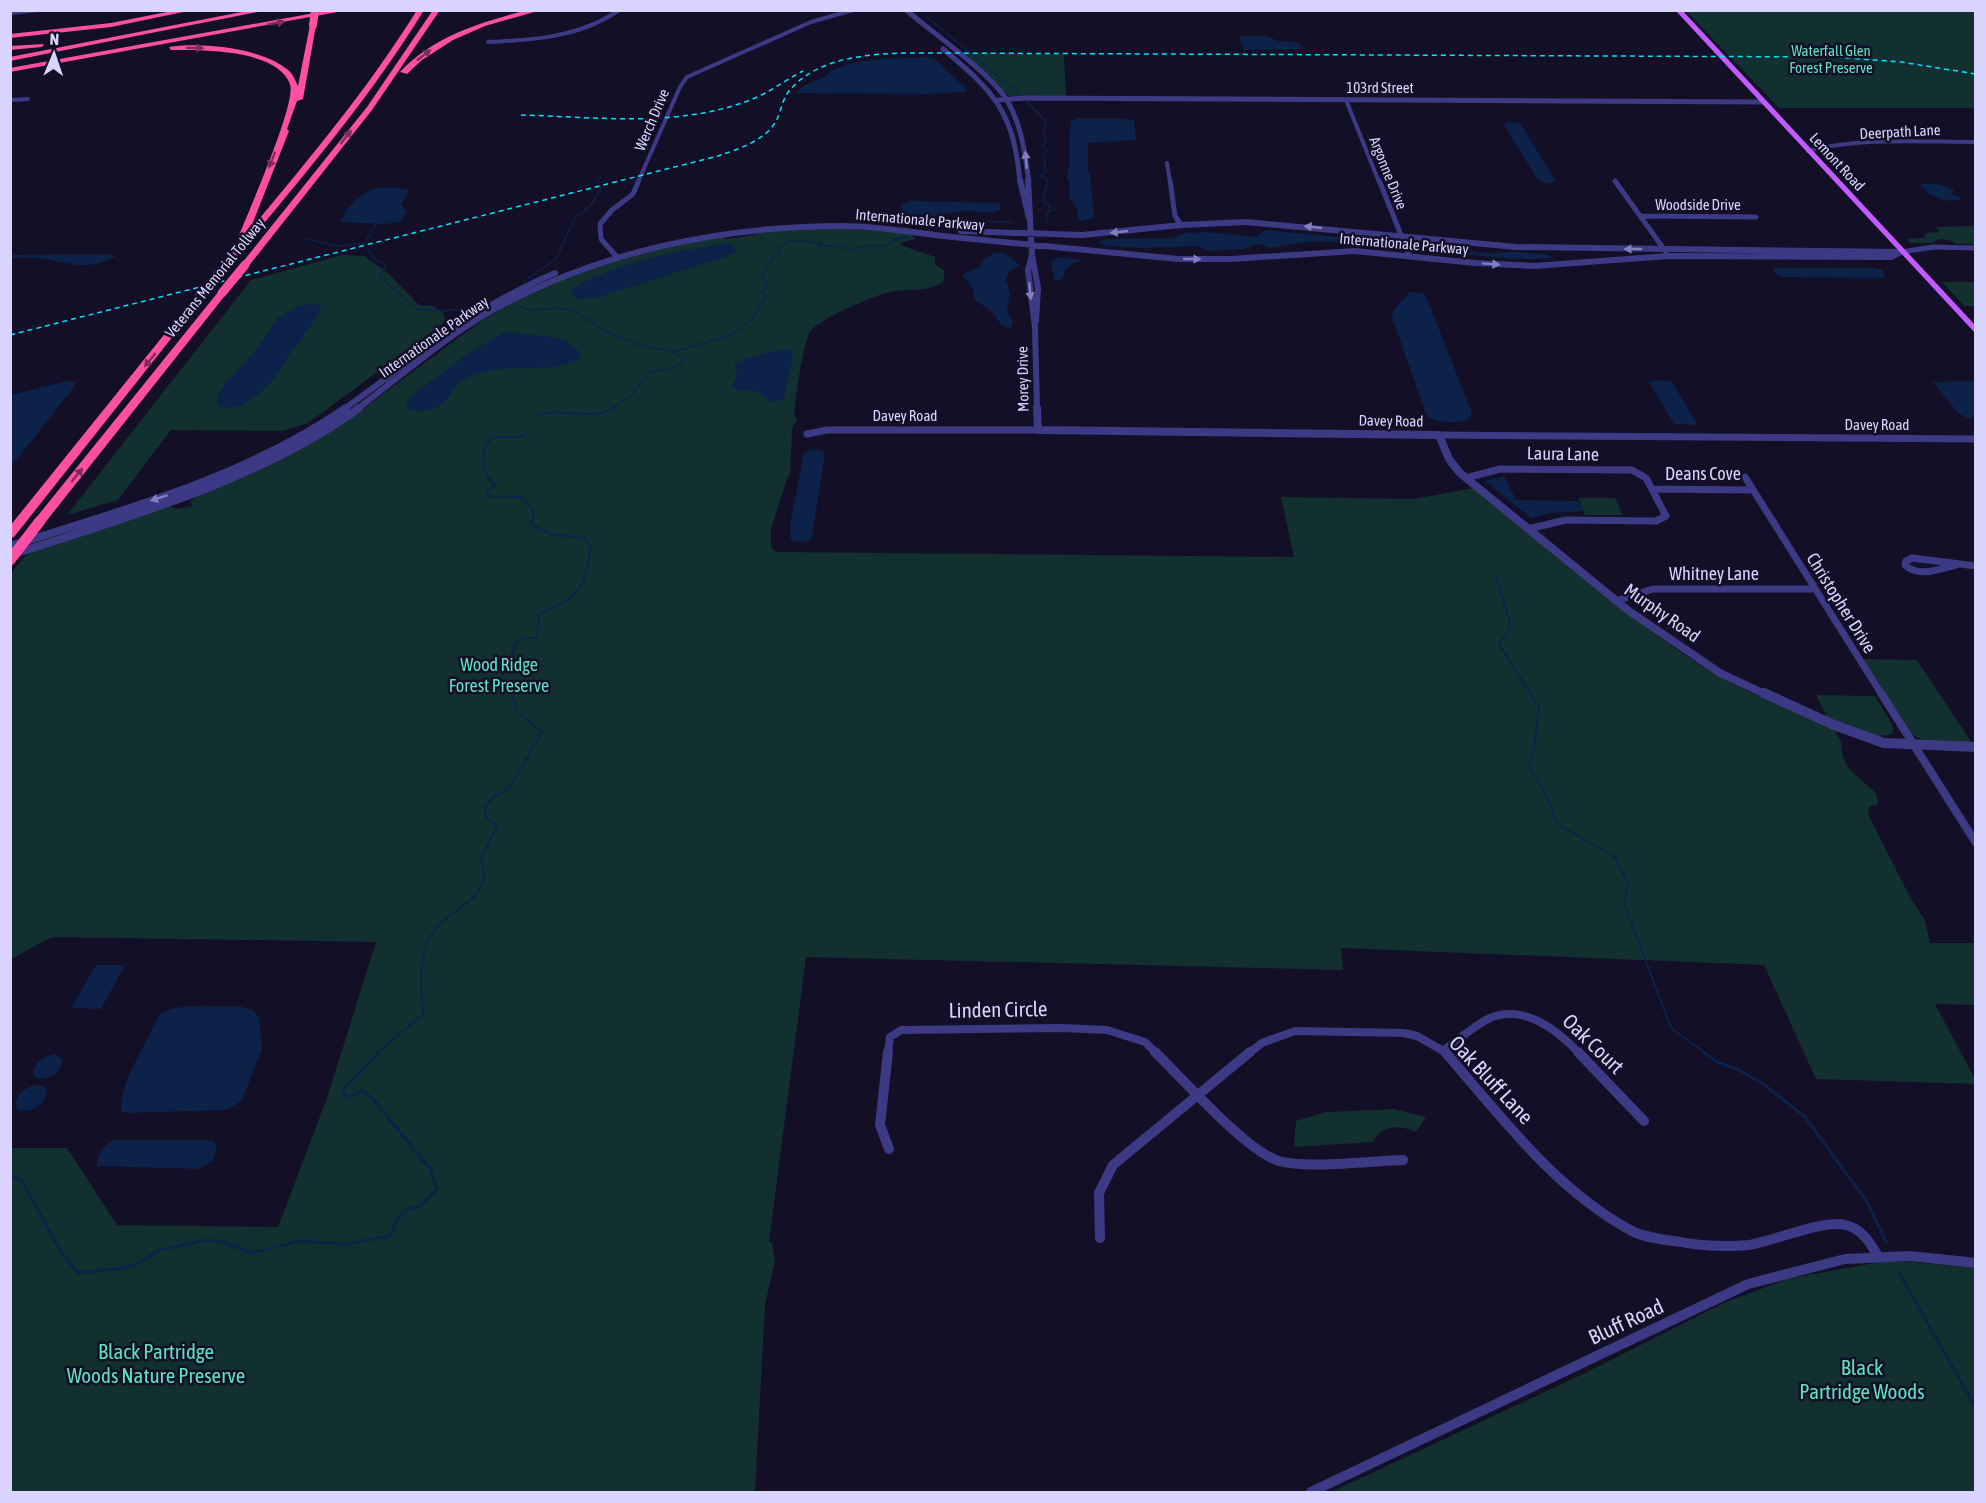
<svg xmlns="http://www.w3.org/2000/svg" width="1986" height="1503" font-family="'Asap Condensed',sans-serif">
<style>
.green{fill:#12302f}
.water{fill:#0c2248}
.lines{fill:none;stroke-linecap:round;stroke-linejoin:round}
.stream-far2{stroke:#0c2248;stroke-width:1.5}
.stream-far1{stroke:#0c2248;stroke-width:2}
.stream{stroke:#0c2248;stroke-width:3}
.minor-far4{stroke:#3d3a85;stroke-width:4}
.minor-far3{stroke:#3d3a85;stroke-width:5}
.minor-far2{stroke:#3d3a85;stroke-width:7}
.minor-far1{stroke:#3d3a85;stroke-width:8}
.minor{stroke:#3d3a85;stroke-width:10}
.tertiary-far3{stroke:#3d3a85;stroke-width:5}
.tertiary-far2{stroke:#3d3a85;stroke-width:6}
.tertiary-far1{stroke:#3d3a85;stroke-width:8}
.tertiary{stroke:#3d3a85;stroke-width:10}
.primary{fill:#c25bff;fill-rule:evenodd}
.motorway{fill:#ff4fa3;fill-rule:evenodd}
.rail{stroke:#00e5ff;stroke-width:1.5;stroke-dasharray:5 4;stroke-linecap:butt}
.motorway-bridge-far2{stroke:#ff4fa3;stroke-width:8}
.motorway-bridge-far1{stroke:#ff4fa3;stroke-width:9}
.motorway-bridge{stroke:#ff4fa3;stroke-width:11}
.oneway{fill:#7d2c5e}
.oneway2{fill:#837fbc}
.labels{text-anchor:middle;stroke-width:5;stroke-linejoin:round;paint-order:stroke}
.far-park-label{font-size:15px;fill:#5fe0c0;stroke:#130f26}
.far-street-label{font-size:15px;fill:#d9d4ff;stroke:#130f26}
.street-label{font-size:18px;fill:#d9d4ff;stroke:#130f26}
.park-label{font-size:18px;fill:#5fe0c0;stroke:#130f26}
.near-street-label{font-size:21px;fill:#d9d4ff;stroke:#130f26}
.near-park-label{font-size:21px;fill:#5fe0c0;stroke:#130f26}
</style>
<rect width="100%" height="100%" fill="#130f26"/>
<path class="green" d="M1686,11H1975V108H1779Z
M964,53L1064,54L1066,97L1009,96Z
M1973,226L1975,227V244H1956L1949,240L1940,239L1933,243H1909L1908,239L1925,238V233L1940,232L1936,227Z
M811,229H853L912,234L915,239L900,243L903,246L935,257V264L945,271L943,282C925,293 911,288 890,292C874,295 814,321 809,334C800,358 798,387 794,412L797,421L793,425L792,432L790,474L787,479L771,529V547L776,552L1294,557L1281,497L1413,499L1474,488C1548,548 1620,613 1700,665C1741,691 1788,708 1832,726L1841,742L1843,757L1849,769L1876,793L1878,805L1870,806L1868,814L1911,899L1925,920L1930,943H1975V1005L1935,1004L1975,1079V1084L1816,1079L1764,965L1341,948L1343,970L806,957L769,1242L772,1243L775,1261L765,1305L755,1492H11V1148H67L117,1225L278,1227L327,1098L376,942L52,937L11,959L10,575L24,557L37,549L168,506L178,509L192,506L191,501L198,495L282,458L356,414L481,321L518,299L563,278L607,262L681,244L720,237L727,239L754,235L765,232Z
M342,255L364,256L388,273L419,305L434,306L444,314L445,322L308,423L283,431L171,430L118,500L67,515L251,280Z
M1942,282H1975V306H1964Z
M1578,498H1615L1623,515H1585Z
M1863,659L1917,660L1972,743L1927,742L1911,734Z
M1816,695L1875,696L1892,724L1894,733C1873,742 1847,726 1828,719Z
M1394,1109L1426,1117L1416,1132C1400,1125 1381,1124 1373,1142L1294,1147L1296,1121L1326,1112Z
M1880,1262H1912L1975,1268V1492H1331L1583,1374L1726,1302L1787,1279Z"/>
<path class="water" d="M1243,36H1267L1278,41L1296,42L1305,49L1244,50L1239,37Z
M926,57L933,58L965,87V92L927,94L797,93C803,82 815,83 825,77C827,75 829,72 832,71C856,57 898,59 926,57Z
M1112,118L1134,120L1136,140L1088,143V170L1090,174L1094,218L1079,221L1076,206L1069,197L1070,185L1067,176L1070,163L1069,140L1071,121L1078,118Z
M1508,122L1520,123L1556,181L1547,184L1538,180L1505,127V123Z
M1926,183L1941,185L1954,190L1952,194L1962,198C1950,206 1928,196 1920,185Z
M396,188L409,190L401,205L407,211L400,222L386,224L340,222C344,211 359,195 371,190C378,187 388,188 396,188Z
M912,201L996,203H999L1001,209C993,216 975,210 964,211C942,213 925,223 902,215L901,204Z
M1266,230L1380,241L1389,243V245L1382,247L1353,242H1304L1272,248L1258,244L1245,249L1208,251L1196,246L1142,248L1108,246L1098,242L1106,239L1172,238L1185,233L1206,232L1256,237Z
M731,243L737,253L599,297L576,299L570,290C618,262 676,250 731,243Z
M1428,245L1486,253L1514,252L1545,254L1555,258C1522,261 1493,257 1461,254C1448,253 1431,254 1419,247Z
M995,252L1004,253L1020,265L1009,272L1006,280L1010,294L1007,310L1013,321L1011,328L1002,326L992,312L974,299L973,288L962,275L979,267L985,259Z
M111,254L116,256C91,270 75,265 50,260C37,257 23,257 10,258L11,255Z
M1058,257L1084,260C1072,263 1065,266 1063,279L1055,281L1051,263Z
M1774,268H1874L1882,270L1885,276L1884,278L1781,277L1773,271Z
M1410,292L1424,293L1426,296L1472,413L1469,419C1455,424 1440,423 1427,417L1392,317L1394,310Z
M315,303L320,306L321,310L296,347C289,352 286,362 280,370C269,387 241,415 218,406L217,398L224,385L256,350L278,318L298,306Z
M510,332C532,337 573,332 582,358C554,375 509,362 478,374C470,377 459,382 454,388C451,392 451,397 447,400C437,410 416,417 406,406L411,396L465,356L502,333Z
M790,349L793,356L784,399L772,402L763,397L759,392L734,389L732,385C738,379 738,372 734,365L737,362L765,353Z
M1656,380L1672,382L1698,425L1674,424L1649,382Z
M67,381L75,382L74,387L11,467V395Z
M1975,381V415L1969,419L1958,413L1933,382Z
M810,450H821L825,453L812,537C808,544 798,543 791,540L790,524L804,453Z
M1504,476L1516,500L1578,501L1584,511L1550,513L1531,518L1485,481Z
M96,965H125L101,1009L71,1008Z
M238,1006L253,1010L259,1017L262,1049L242,1100L227,1110L126,1113L121,1111C121,1078 145,1047 158,1017C172,1001 217,1007 238,1006Z
M55,1054L63,1060C61,1073 49,1081 36,1078L33,1072C36,1061 45,1056 55,1054Z
M38,1085H42L47,1091C45,1105 32,1113 18,1110L15,1104C18,1092 27,1086 38,1085Z
M114,1140H205L213,1141L217,1146L213,1161L199,1169L97,1166C97,1154 103,1146 114,1140Z"/>
<g class="lines">
<path class="stream-far2" d="M924,10L926,16L969,52
M974,56L1021,96
M1027,101L1046,122L1043,129L1046,143L1042,146L1047,150L1044,156L1045,173L1039,176L1048,180L1044,196L1045,204H1050L1048,212
M597,184L602,174
M1046,222L1048,212L1055,209
M960,226L971,221L1012,222
M307,239L336,246L365,243L376,224
M367,248L375,260L386,264L380,277L417,309L446,311L485,305
M523,282L556,259L575,218L591,205L601,189
M517,305L529,310L558,308L573,310L603,330L636,344L674,352L734,334L751,320L767,296L762,293L767,283L761,277L774,256L781,252L778,249C789,236 807,241 822,244L819,246H837L851,250L870,245L883,246L897,239L908,237
M611,409L632,395L648,374L683,364L682,359L674,352"/>
<path class="stream-far1" d="M534,417C560,404 586,423 614,408
M1496,577L1510,622V628L1499,644L1539,707L1534,750L1529,766L1546,795L1558,824L1615,857L1628,883L1624,903L1671,1028L1705,1053
M377,1053L423,1014C421,989 418,958 431,935C448,906 496,902 481,859L497,826L487,818L484,808L494,796L509,789L542,732L518,712L511,692L499,682L511,659L515,643L522,638H537L539,614C579,595 584,593 591,547L585,538L550,534L531,524L534,512L523,497L488,496L487,492L496,485C481,476 478,447 494,437H519L526,434"/>
<path class="stream" d="M1703,1052L1717,1062L1737,1069L1762,1083L1805,1117L1867,1202L1886,1242
M10,1178L21,1179L61,1252L78,1273L123,1268L140,1263L159,1250L207,1240L222,1242L253,1253L299,1241L347,1244L390,1236L396,1221L408,1209L421,1206L437,1188L430,1169L374,1100L364,1091L345,1098L343,1090L379,1052
M1899,1273L1976,1408"/>
<path class="minor-far4" d="M10,13L39,10
M488,42C534,40 581,37 619,10
M10,100L28,99
M1346,100L1379,182
M1808,151C1859,137 1923,142 1976,142
M1167,163L1170,182
M638,182L680,87L687,77L811,22L853,10"/>
<path class="minor-far3" d="M1170,180L1175,216L1181,225
M1379,180L1409,255
M1615,181L1666,252
M1640,216L1756,217
M1901,252L1933,247L1976,248
M617,257L601,239L600,224L612,210L633,194L639,180"/>
<path class="minor-far2" d="M807,434L827,430H1038
M1439,435L1976,439
M1745,477L1882,695
M1466,478L1500,469L1632,470L1646,478L1666,516L1656,521L1566,520L1528,529
M1652,489L1753,490
M1956,565C1941,569 1918,578 1905,565L1906,561L1912,558L1976,566
M1616,601L1653,589H1815"/>
<path class="minor-far1" d="M1881,693L1976,843
M1444,1050C1457,1041 1476,1024 1490,1018C1525,1004 1557,1030 1579,1053
M888,1053L890,1037L901,1030L1062,1028L1107,1030L1145,1042L1156,1053
M1249,1053L1262,1043L1295,1031L1404,1033L1417,1036L1447,1053"/>
<path class="minor" d="M888,1052L880,1125L889,1149
M1155,1052C1181,1077 1247,1152 1279,1161C1306,1169 1372,1161 1403,1160
M1445,1052C1501,1116 1555,1190 1632,1231C1645,1238 1666,1240 1681,1242C1698,1246 1732,1247 1749,1245C1773,1241 1825,1219 1846,1225C1862,1229 1870,1243 1878,1256
M1578,1052L1644,1121
M1100,1238L1099,1193L1113,1165L1250,1052
M1311,1492L1748,1284L1845,1259L1910,1256L1976,1263"/>
<path class="tertiary-far3" d="M906,10C933,33 992,74 1008,102C1022,127 1025,154 1029,182
M10,12L12,10
M943,49C995,92 1014,113 1020,182
M998,100L1026,98L1763,102"/>
<path class="tertiary-far2" d="M1020,180L1029,218
M1028,180L1032,255L1028,270L1035,328L1037,409
M961,231L1082,235L1181,225L1246,222L1516,247L1899,252
M1032,255L1038,288L1036,321
M344,409C416,358 471,308 555,273
M357,409C401,376 445,337 493,310C599,251 723,226 843,226C879,226 916,233 952,237C1027,244 1103,252 1178,259H1230L1355,251L1475,263L1534,266L1668,256L1891,257L1901,252"/>
<path class="tertiary-far1" d="M1037,408L1038,430L1439,435L1449,459L1460,473L1629,611L1720,673L1767,695
M10,546C125,510 246,477 346,408
M14,554C128,517 262,479 359,408"/>
<path class="tertiary" d="M1764,693L1834,725L1884,743L1976,747"/>
<path class="primary" d="M1675,10H1682L1976,326V334Z"/>
<path class="motorway" d="M177,10H193L111,27L10,38V34L111,23Z
M252,10H268L10,61V57Z
M331,10H348L10,72V68Z
M417,10H424C366,105 294,186 224,272H218V268L239,242L237,240C247,215 297,103 290,84C277,49 202,50 171,50L169,47C201,42 263,48 288,70C293,74 295,80 298,86L310,25L313,23L316,25L303,99L297,101L287,129L289,131L250,230C309,159 368,89 417,10Z
M433,10H440L372,110L248,267H242V263L367,107Z
M528,10H541L485,26L453,40L422,60L407,74L400,72C434,36 481,22 528,10Z
M44,44L42,47L10,50V46Z
M219,291L227,293L44,524H36V518Z
M196,295L204,297L14,537L10,538V526Z"/>
<path class="rail" d="M521,115C596,117 678,128 750,100C769,93 785,80 803,71
M10,335L718,156C738,149 765,141 776,121C781,112 782,100 789,91C822,51 889,53 936,53L1832,57L1901,62L1976,74"/>
<path class="motorway-bridge-far2" d="M313,25L315,10"/>
<path class="motorway-bridge-far1" d="M222,293L245,265
M199,297L221,270"/>
<path class="motorway-bridge" d="M10,560L40,521"/>
</g>
<defs><path id="oneway-solid" d="M-6-.8H1V-3.2L6.5 0L1 3.2V.8H-6Z" transform="scale(1.5)"/></defs>
<g class="oneway">
<use href="#oneway-solid" transform="translate(276 23) rotate(-10)"/>
<use href="#oneway-solid" transform="translate(195 48) rotate(2)"/>
<use href="#oneway-solid" transform="translate(424 55) rotate(-38)"/>
<use href="#oneway-solid" transform="translate(346 137) rotate(-52)"/>
<use href="#oneway-solid" transform="translate(272 160) rotate(111)"/>
<use href="#oneway-solid" transform="translate(150 360) rotate(129)"/>
<use href="#oneway-solid" transform="translate(77 475) rotate(-51)"/>
</g>
<g class="oneway2">
<use href="#oneway-solid" transform="translate(1026 160) rotate(-95)"/>
<use href="#oneway-solid" transform="translate(1313 227) rotate(-174)"/>
<use href="#oneway-solid" transform="translate(1119 232) rotate(174)"/>
<use href="#oneway-solid" transform="translate(1633 249) rotate(-180)"/>
<use href="#oneway-solid" transform="translate(1192 259) rotate(1)"/>
<use href="#oneway-solid" transform="translate(1491 264) rotate(4)"/>
<use href="#oneway-solid" transform="translate(1030 291) rotate(85)"/>
<use href="#oneway-solid" transform="translate(159 498) rotate(162)"/>
</g>
<g class="labels">
<g class="far-park-label">
<text x="1831" y="56">Waterfall Glen<tspan x="1831" dy="17">Forest Preserve</tspan></text>
</g>
<g class="far-street-label">
<text x="1380" y="93">103rd Street</text>
<text transform="translate(652 120) rotate(-67)" y="5">Werch Drive</text>
<text transform="translate(1900 132) rotate(-3)" y="5">Deerpath Lane</text>
<text transform="translate(1837 162) rotate(47)" y="5">Lemont Road</text>
<text transform="translate(1388 173) rotate(68)" y="5">Argonne Drive</text>
<text x="1698" y="210">Woodside Drive</text>
<text transform="translate(920 220) rotate(5)" y="5">Internationale Parkway</text>
<text transform="translate(1404 244) rotate(5)" y="5">Internationale Parkway</text>
<text transform="translate(215 278) rotate(-51)" y="5">Veterans Memorial Tollway</text>
<text transform="translate(434 337) rotate(-35)" y="5">Internationale Parkway</text>
<text transform="translate(1023 379) rotate(-91)" y="5">Morey Drive</text>
<text x="905" y="421">Davey Road</text>
<text transform="translate(1391 421) rotate(1)" y="5">Davey Road</text>
<text x="1877" y="430">Davey Road</text>
</g>
<g class="street-label">
<text transform="translate(1563 454) rotate(1)" y="6">Laura Lane</text>
<text x="1703" y="480">Deans Cove</text>
<text x="1714" y="580">Whitney Lane</text>
<text transform="translate(1841 603) rotate(58)" y="6">Christopher Drive</text>
<text transform="translate(1662 613) rotate(35)" y="6">Murphy Road</text>
</g>
<g class="park-label">
<text x="499" y="671">Wood Ridge<tspan x="499" dy="21">Forest Preserve</tspan></text>
</g>
<g class="near-street-label">
<text transform="translate(998 1010) rotate(-1)" y="7">Linden Circle</text>
<text transform="translate(1593 1044) rotate(44)" y="7">Oak Court</text>
<text transform="translate(1491 1080) rotate(47)" y="7">Oak Bluff Lane</text>
<text transform="translate(1626 1322) rotate(-25)" y="7">Bluff Road</text>
</g>
<g class="near-park-label">
<text x="156" y="1359">Black Partridge<tspan x="156" dy="24">Woods Nature Preserve</tspan></text>
<text x="1862" y="1375">Black<tspan x="1862" dy="24">Partridge Woods</tspan></text>
</g>
</g>
<rect width="1986" height="1503" fill="none" stroke="#d9d4ff" stroke-width="24"/>
<g transform="translate(54 54) rotate(2)" stroke="#130f26" stroke-width="4.5" paint-order="stroke">
<path d="M0-4.5L10 22L0 15L-10 22Z" fill="#d9d4ff"/>
<text y="-9" font-size="16" font-weight="bold" text-anchor="middle" fill="#d9d4ff">N</text>
</g>
</svg>
